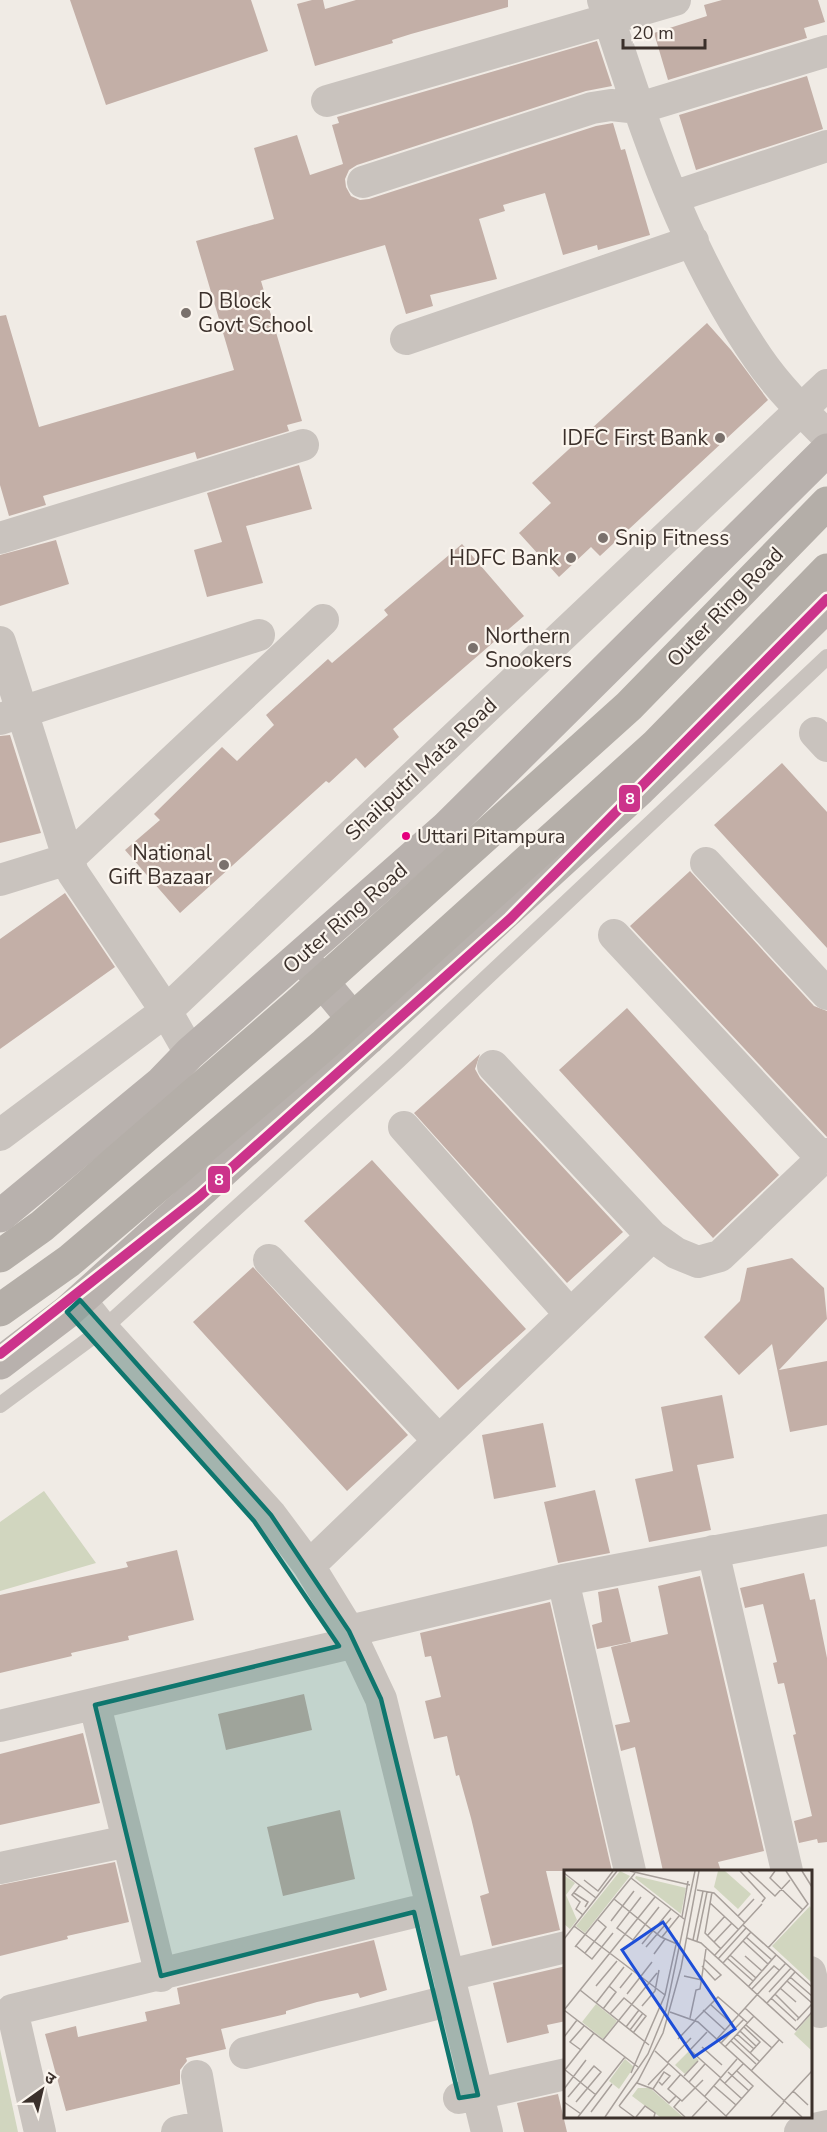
<svg xmlns="http://www.w3.org/2000/svg" width="827" height="2132" font-family="'Nunito Sans','Noto Sans Devanagari',sans-serif">
<style>
.green{fill:#d1d6bf}
.building{fill:#c3afa7}
.lines{fill:none;stroke-linecap:round;stroke-linejoin:round}
.service{stroke:#c9c3be;stroke-width:16}
.minor{stroke:#c9c3be;stroke-width:32}
.primary{stroke:#b8b1ad;stroke-width:33}
.trunk-bridge{stroke:#b4aea8;stroke-width:33}
.metro-1-casing{stroke:#fbf5ee;stroke-width:15}
.metro-1{stroke:#cc338b;stroke-width:10}
.marked{fill:#0f766e;fill-opacity:0.2;stroke:#0f766e;stroke-width:4.5;stroke-linejoin:round}
.poi-dot{fill:#7a716c;stroke:#fbf5ee;stroke-width:2}
.bus-dot{fill:#e5007d;stroke:#fbf5ee;stroke-width:2}
.labels{text-anchor:middle;stroke-width:4.5;stroke-linejoin:round;paint-order:stroke}
.bus-label{font-size:20px;fill:#3b302b;stroke:#fbf5ee;text-anchor:start}
.poi-label{font-size:21px;fill:#3b302b;stroke:#fbf5ee;text-anchor:start}
.street-label{font-size:21px;fill:#3b302b;stroke:#fbf5ee}
.inset-road{fill:none;stroke:#a8a09b;stroke-width:1.5}
.view{fill:#1d4ed8;fill-opacity:0.15;stroke:#1d4ed8;stroke-width:3}
.inset-edge{fill:none;stroke:#3b302b;stroke-width:3}
.line-badge{stroke:#fbf5ee;stroke-width:2}
.badge-label{font-size:16px;text-anchor:middle;font-weight:bold;fill:#fff}
</style>
<rect width="100%" height="100%" fill="#f0ebe5"/>
<path class="green" d="M44,1491L96,1563L0,1591V1522Z
M0,2049L18,2132H0Z"/>
<path class="building" d="M70,0H251L268,51L106,105Z
M312,0H323L325,9L356,0H508V7L411,34L392,40L393,43L315,66L297,4Z
M722,0H818L825,22L804,28L807,38L668,80L654,33L707,16L704,5Z
M597,41L612,86L586,91L357,165L349,170L345,179L346,187L351,196L360,200L369,199L596,126L613,123L621,150L625,149L650,235L598,250L597,245L563,255L545,193L503,205L505,211L479,219L497,279L430,295L433,306L406,314L385,245L261,281L302,421L287,425L289,431L197,459L195,452L43,496L46,505L9,516L0,485V316L6,315L39,427L234,370L196,241L274,219L254,148L297,135L310,175L343,164L332,125L339,123L337,117Z
M807,76L823,129L696,170L679,115Z
M707,323L731,350L768,400L600,556L591,547L559,577L519,533L551,503L532,483Z
M299,465L312,509L246,526L263,583L207,597L194,550L222,542L207,493Z
M56,540L69,584L0,606V555Z
M462,544L524,616L393,729L399,737L365,768L356,758L329,783L326,781L180,913L125,850L160,820L154,814L222,747L237,761L274,725L266,715L328,659L332,663L388,615L384,610Z
M10,735L41,833L0,843V736Z
M782,763L827,812V948L714,825Z
M690,871L814,1006L827,1011V1137L630,926Z
M65,893L115,967L0,1049V939Z
M627,1008L779,1175L713,1238L559,1070Z
M480,1054L475,1069L480,1078L623,1232L567,1283L414,1113Z
M372,1160L526,1329L458,1390L304,1221Z
M792,1258L824,1288L827,1319L779,1370L827,1361V1425L790,1432L772,1344L739,1375L704,1337L740,1301L747,1268Z
M253,1267L408,1435L347,1491L193,1322Z
M722,1395L734,1458L697,1465L711,1530L649,1542L635,1479L673,1471L661,1407Z
M543,1423L556,1487L494,1499L482,1435Z
M595,1490L610,1553L558,1563L544,1502Z
M177,1550L194,1620L128,1636L129,1640L71,1653L72,1656L0,1673V1595L128,1567L126,1562Z
M804,1573L810,1600L815,1599L827,1658V1842L818,1843L817,1839L799,1843L794,1821L812,1816L793,1735L796,1734L784,1683L778,1684L773,1663L777,1662L763,1604L745,1608L740,1588Z
M700,1576L764,1851L718,1862L721,1871H663L635,1747L621,1751L615,1725L630,1722L611,1647L668,1634L658,1586Z
M618,1588L631,1642L597,1649L592,1625L602,1622L598,1592Z
M550,1602L612,1871H546L560,1930L492,1946L480,1896L489,1893L471,1818L459,1775L456,1776L447,1736L434,1739L425,1701L441,1697L431,1656L425,1657L420,1633Z
M304,1694L312,1730L226,1750L218,1714Z
M83,1733L100,1803L0,1825V1754Z
M340,1810L355,1879L283,1896L267,1827Z
M115,1862L129,1922L67,1936L68,1939L0,1956V1885Z
M374,1940L387,1990L360,1998L358,1993L317,2002L286,2011V2014L221,2029L226,2049L186,2058L187,2061L180,2070V2084L66,2111L45,2034L76,2026L78,2037L147,2021L145,2012L180,2004L177,1988Z
M566,1966V2021L547,2025L549,2033L507,2043L493,1983Z
M558,2094L567,2132H524L517,2103Z"/>
<g class="lines">
<path class="service" d="M0,1405L103,1329L398,1061L827,657"/>
<path class="minor" d="M603,0C642,123 684,251 758,358C777,386 803,412 827,436
M327,101L675,0
M363,182L592,108L611,105L639,108L827,51
M673,197L827,146
M406,339L693,241
M0,538L303,445
M0,642L73,873L166,1011L190,1053
M0,719L259,635
M815,733L827,746
M706,863L827,994
M0,880L68,859L323,620
M614,935L822,1158
M493,1066L652,1236L676,1253L698,1262L720,1256L827,1154
M404,1127L570,1314
M0,1135L166,1011L827,385
M269,1260L439,1441
M80,1300L103,1329L271,1515L309,1566L349,1631L381,1699L487,2132
M713,1551L787,1871
M309,1566L652,1236
M563,1580L630,1871
M349,1631L563,1580L827,1530
M95,1705L161,1976
M0,1726L339,1646
M0,1868L128,1841
M810,1972L820,2012
M449,1975L566,1947
M245,2053L436,2004
M197,2076L207,2132
M459,2098L566,2074
M40,2132L12,2010L414,1912
M177,2132L205,2126
M800,2132L827,2126"/>
<path class="primary" d="M304,960L369,1038
M0,1216L161,1083L190,1053L446,828L827,450
M0,1363L67,1312L276,1123L640,789L827,606"/>
<path class="trunk-bridge" d="M0,1256L42,1226L297,1005L629,706L827,503
M0,1310L69,1261L325,1044L656,745L827,570"/>
<defs>
<path id="metro-1" d="M0,1354L199,1197L510,919L827,599"/>
</defs>
<use href="#metro-1" class="metro-1-casing"/>
<use href="#metro-1" class="metro-1"/>
</g>
<path class="marked" d="M80,1300L271,1515L349,1631L381,1699L478,2095L459,2098L414,1912L161,1976L95,1705L339,1646L254,1521L67,1312Z"/>
<g class="poi-dot">
<circle cx="186" cy="313" r="6"/>
<circle cx="720" cy="438" r="6"/>
<circle cx="603" cy="538" r="6"/>
<circle cx="571" cy="558" r="6"/>
<circle cx="473" cy="648" r="6"/>
<circle cx="224" cy="865" r="6"/>
</g>
<circle class="bus-dot" cx="406" cy="836" r="5"/>
<g class="labels">
<g class="bus-label">
<text x="417" y="843">Uttari Pitampura</text>
</g>
<g class="poi-label">
<text x="198" y="308">D Block<tspan x="198" dy="24">Govt School</tspan></text>
<text x="708" y="445" text-anchor="end">IDFC First Bank</text>
<text x="615" y="545">Snip Fitness</text>
<text x="559" y="565" text-anchor="end">HDFC Bank</text>
<text x="485" y="643">Northern<tspan x="485" dy="24">Snookers</tspan></text>
<text x="212" y="860" text-anchor="end">National<tspan x="212" dy="24">Gift Bazaar</tspan></text>
</g>
<g class="street-label">
<text transform="translate(725 607) rotate(-46)" y="7">Outer Ring Road</text>
<text transform="translate(421 769) rotate(-43)" y="7">Shailputri Mata Road</text>
<text transform="translate(345 918) rotate(-41)" y="7">Outer Ring Road</text>
</g>
</g>
<g transform="translate(564 1870)">
<rect width="248" height="248" fill="#f0ebe5"/>
<path d="M56,1L66,6L21,63L12,56ZM154,1H161L187,24L174,39L150,17ZM0,5L11,13L2,25L13,50L6,59L0,54ZM72,6L122,18L117,44L71,8ZM246,36L248,40L247,112L208,76ZM32,134L53,151L39,169L18,152ZM247,144V180L230,164ZM125,181L135,190L121,204L111,195ZM61,189L70,197L55,219L45,211ZM74,218H86L119,247H96L68,226Z" fill="#d1d6bf"/>
<path class="inset-road" d="M66,1L126,15M176,1L201,28L198,32M184,1L211,26L226,10M211,1L206,8L239,40M238,1L248,17M0,3L32,28M67,8L120,49M20,10L34,21L49,1M16,15L8,25L16,32L12,39L19,45M133,20L150,23L181,53M148,22L141,63L157,79M10,23L24,32L21,37M50,29L97,67L113,74M146,33L175,60M174,46L190,29M118,47L124,11M47,51L70,21M179,55L248,117M10,56L101,125M61,64L69,70L95,37M61,64L53,58L77,27M143,66L161,46M98,67L115,46M182,67L208,90M123,68L137,73L232,160L248,142M0,69L53,1M129,70L139,21M133,71L143,22M179,71L204,94M150,72L168,53M78,74L107,39M12,76L28,89L49,63M11,77L71,3M82,77L107,48M204,78L244,34L222,1M21,83L42,57L34,50M90,84L101,69M166,85L192,108M150,86L198,34M181,86L198,101M163,88L189,111M154,89L182,58M159,93L187,62M138,96L151,110L157,105L140,89M120,106L138,110M226,107L248,126M223,111L248,133M32,116L53,91M184,117L212,85M56,118L68,103M216,118L232,132M16,120L85,175M187,120L210,96L215,100M205,122L227,98M63,124L88,92M211,124L235,148M207,128L232,151M32,133L60,97M203,133L231,102M146,134L167,153M78,136L91,121L95,100M181,138L219,173M39,139L52,122L45,116M0,140L91,27M0,140L74,197M139,140L161,160M106,142L134,152L238,247M46,144L60,128L82,146L69,163M126,148L132,120L136,119L142,79M131,150L154,127L184,153M233,150L248,134M182,155L208,178M62,157L75,140M180,157L196,172L186,183M66,160L79,143M176,161L192,176M143,162L126,180L157,208M173,164L190,179M0,167L13,150M170,168L195,191M114,169L131,151M39,170L93,103M152,170L222,93M167,171L192,194M157,173L180,149M138,177L158,195M161,177L190,146M17,180L6,172L20,156M91,181L163,247M104,192L127,168M0,199L32,225M0,201L30,163M187,201L215,170M164,202L185,221M67,203L101,125L113,70M117,204L104,219L118,231L139,210M120,206L134,191M156,209L178,229M125,212L141,194M73,213L89,219L100,202L106,206L98,215L95,212M161,213L179,194M84,215L105,193M150,216L172,235M0,219L22,190M89,219L105,233L112,226M229,221L244,235M141,226L173,189M4,227L30,196L37,202L12,232M116,230L110,237L121,247M0,232L17,244M219,232L248,201M55,236L70,247M55,236L74,211L99,163L117,98L135,1M27,242L48,214M162,246L189,216L173,201M14,247L61,187M41,247L84,184L102,140L131,1M72,247L81,236L91,243L90,247M128,247L143,231M207,247L220,232"/>
<path class="view" d="M99,52L171,159L130,187L58,80Z"/>
<rect width="248" height="248" class="inset-edge"/>
</g>
<g class="line-badge">
<rect x="618" y="784" width="23" height="29" rx="6" fill="#cc338b"/>
<rect x="207" y="1165" width="24" height="29" rx="6" fill="#cc338b"/>
</g>
<g class="badge-label">
<text x="630" y="804">8</text>
<text x="219" y="1185">8</text>
</g>
<g transform="translate(42 2090) rotate(34)" stroke="#fbf5ee" stroke-width="4.5" paint-order="stroke">
<path d="M0-4.5L10 22L0 15L-10 22Z" fill="#3b302b"/>
<text y="-9" font-size="16" font-weight="bold" text-anchor="middle" fill="#3b302b">उ</text>
</g>
<path d="M623 39v9h82v-9" fill="none" stroke="#3b302b" stroke-width="3"/>
<text x="632" y="39" font-size="18" fill="#3b302b" stroke="#fbf5ee" stroke-width="4.5" paint-order="stroke">20 m</text>
</svg>
